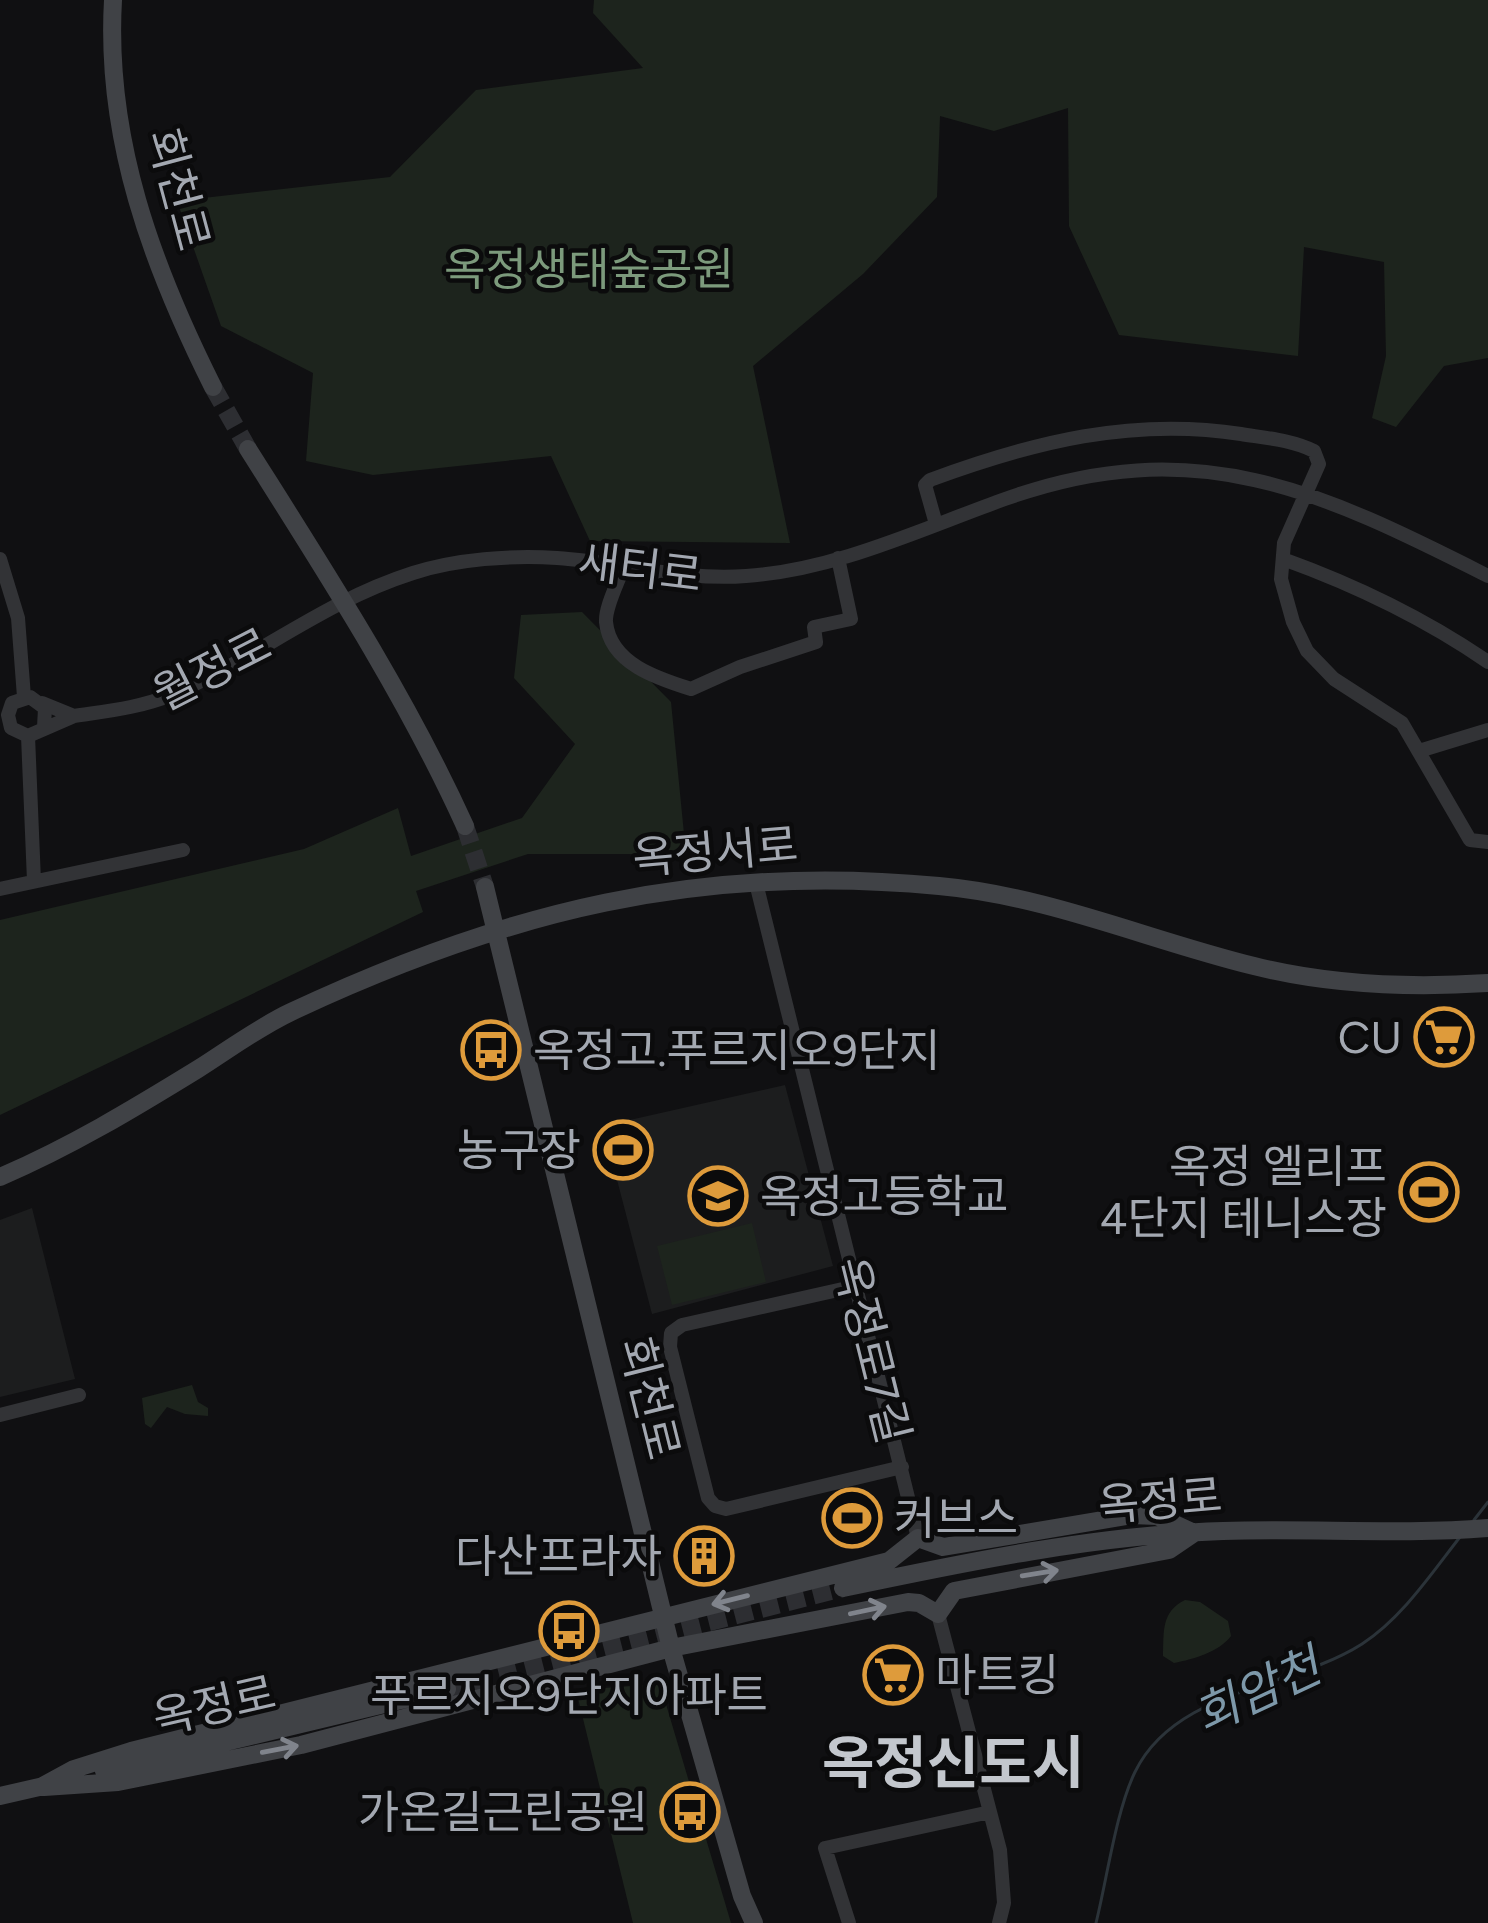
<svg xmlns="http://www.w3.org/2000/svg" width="1488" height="1923" font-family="Figtree,'Noto Sans KR',sans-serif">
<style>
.built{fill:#1c1d1e}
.green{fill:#1d241d}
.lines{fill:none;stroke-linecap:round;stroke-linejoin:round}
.stream{stroke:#2b3339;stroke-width:3}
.secondary-tunnel{stroke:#2d2e32;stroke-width:18;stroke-dasharray:18 9;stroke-linecap:butt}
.street{stroke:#323336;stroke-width:14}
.secondary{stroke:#404246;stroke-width:18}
.oneway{stroke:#80848c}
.labels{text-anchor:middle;stroke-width:9;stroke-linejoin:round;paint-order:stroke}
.street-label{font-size:45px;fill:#a3a8b1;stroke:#0b0b0c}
.park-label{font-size:45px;fill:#7c9a7c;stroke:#0b0b0c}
.poi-label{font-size:45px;fill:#a3a8b1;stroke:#0b0b0c;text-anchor:end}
.water-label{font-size:48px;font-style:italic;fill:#7d98a9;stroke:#0b0b0c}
.district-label{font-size:57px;font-weight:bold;fill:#c3c7cd;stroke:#0b0b0c}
</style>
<rect width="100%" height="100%" fill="#101012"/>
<path class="built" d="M785,1085L833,1266L652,1314L603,1126Z
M32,1208L75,1379L0,1397V1220Z"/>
<path class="green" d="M594,0H1488V358L1444,366L1396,427L1372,418L1386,356L1384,262L1304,247L1298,356L1119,335L1069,226L1068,108L994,131L940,116L937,197L863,274L753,366L790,543L590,541L551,456L373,475L306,461L313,373L221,326L177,201L390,177L476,90L643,68L593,13Z
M582,612L671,702L686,854H528L416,891L423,912L0,1115V920L304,849L398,808L411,856L522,818L575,744L514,678L521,615Z
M752,1223L766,1282L672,1305L657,1246Z
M192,1385L198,1402L208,1408V1416L185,1414L167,1407L151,1428L145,1424L142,1398Z
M1185,1600L1200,1602L1228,1621L1231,1636C1219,1652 1194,1659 1174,1663L1163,1656C1164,1631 1161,1612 1185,1600Z
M660,1684L731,1923H633L576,1690Z"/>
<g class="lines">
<path class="stream" d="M1474,1520L1488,1502
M1096,1923C1107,1879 1116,1811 1135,1772C1176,1688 1292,1689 1362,1644C1402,1618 1431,1574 1460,1537"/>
<path class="secondary-tunnel" d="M213,387L248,449
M465,826L485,887
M447,1689L843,1588"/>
<path class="street" d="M936,524L925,485L930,480C1033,442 1132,417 1241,434C1266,438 1292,440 1314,451L1319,464L1284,543L1281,579L1293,622L1307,651L1334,679L1402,723L1470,840L1488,842
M0,559L18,618L24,697
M1283,559C1355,585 1424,618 1488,662
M623,568C618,583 605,607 606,622C610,664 659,679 691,689L740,667L816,642L814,627L851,619L838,558
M42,703L74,716L28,736L11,728L8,715L12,703L30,697L45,708L44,727
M74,716C107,711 139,708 171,695C256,659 322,602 413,573C456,559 512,555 557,558C621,562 681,581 746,576C836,570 921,529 1005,499C1195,431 1320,491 1488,576
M28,736L34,881
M1419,751L1488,730
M756,883L918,1538
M0,889L183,850
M856,1286L682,1325L671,1333L670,1347L708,1498L715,1506L726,1509L902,1467
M0,1415L79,1395
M938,1614L1000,1850L1004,1903L999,1923
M849,1923L825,1848L990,1812"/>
<path class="secondary" d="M113,0C105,139 152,265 213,387
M248,449C325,571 405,694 465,826
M485,887L671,1648L742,1896L754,1923
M0,1177C70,1147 133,1109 198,1069C228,1050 259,1027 291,1012C506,911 700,863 939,886C1049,896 1148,940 1254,966C1330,985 1411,988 1488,983
M843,1588C967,1562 1096,1535 1223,1531C1311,1528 1400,1535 1488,1528
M104,1771L447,1689
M41,1787L74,1769L131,1751L889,1561L918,1538L943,1547L1132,1515L1157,1516L1194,1533
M44,1787L118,1782L301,1745L671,1648L908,1602L919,1603L938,1614L954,1591L1169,1550L1194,1533
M0,1796L48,1785"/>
</g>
<defs><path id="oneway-shaft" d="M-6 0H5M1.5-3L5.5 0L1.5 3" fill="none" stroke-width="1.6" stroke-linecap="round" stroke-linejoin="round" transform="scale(3)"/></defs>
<g class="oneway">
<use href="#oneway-shaft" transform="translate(1040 1573) rotate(-9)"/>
<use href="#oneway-shaft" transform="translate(730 1600) rotate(166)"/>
<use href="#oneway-shaft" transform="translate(868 1610) rotate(-12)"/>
<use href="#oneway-shaft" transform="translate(280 1749) rotate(-11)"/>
</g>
<defs>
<symbol id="supermarket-ring" viewBox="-11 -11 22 22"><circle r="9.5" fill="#0b0b0c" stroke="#de9b3b" stroke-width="1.5"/><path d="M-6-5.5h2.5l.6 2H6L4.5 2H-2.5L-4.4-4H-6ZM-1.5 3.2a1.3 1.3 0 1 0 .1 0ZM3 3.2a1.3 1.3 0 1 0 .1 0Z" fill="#de9b3b"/></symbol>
<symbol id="bus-ring" viewBox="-11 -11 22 22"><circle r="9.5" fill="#0b0b0c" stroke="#de9b3b" stroke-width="1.5"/><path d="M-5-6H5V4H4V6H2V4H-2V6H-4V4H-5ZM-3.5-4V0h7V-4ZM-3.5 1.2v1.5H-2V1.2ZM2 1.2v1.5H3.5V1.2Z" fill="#de9b3b"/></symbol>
<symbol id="stadium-ring" viewBox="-11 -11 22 22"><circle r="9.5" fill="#0b0b0c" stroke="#de9b3b" stroke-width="1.5"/><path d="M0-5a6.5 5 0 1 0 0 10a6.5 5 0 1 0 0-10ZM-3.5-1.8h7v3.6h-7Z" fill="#de9b3b"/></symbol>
<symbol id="school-ring" viewBox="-11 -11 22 22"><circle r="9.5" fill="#0b0b0c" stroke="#de9b3b" stroke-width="1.5"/><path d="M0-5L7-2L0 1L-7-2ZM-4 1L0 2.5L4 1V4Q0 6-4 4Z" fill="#de9b3b"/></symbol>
<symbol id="building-ring" viewBox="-11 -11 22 22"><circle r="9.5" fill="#0b0b0c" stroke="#de9b3b" stroke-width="1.5"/><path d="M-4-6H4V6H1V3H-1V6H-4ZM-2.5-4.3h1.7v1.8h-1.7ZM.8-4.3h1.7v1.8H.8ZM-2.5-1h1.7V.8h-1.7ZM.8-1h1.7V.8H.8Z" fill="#de9b3b"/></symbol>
</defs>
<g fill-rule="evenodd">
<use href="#supermarket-ring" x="1411" y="1004" width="66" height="66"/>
<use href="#bus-ring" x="458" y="1017" width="66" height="66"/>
<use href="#stadium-ring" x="590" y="1117" width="66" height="66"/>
<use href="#stadium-ring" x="1396" y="1159" width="66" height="66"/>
<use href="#school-ring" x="685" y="1163" width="66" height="66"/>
<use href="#stadium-ring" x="819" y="1485" width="66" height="66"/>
<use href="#building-ring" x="671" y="1523" width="66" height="66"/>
<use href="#bus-ring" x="536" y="1598" width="66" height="66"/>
<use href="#supermarket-ring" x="860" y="1642" width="66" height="66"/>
<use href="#bus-ring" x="657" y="1779" width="66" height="66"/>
</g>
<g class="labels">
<g class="street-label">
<text transform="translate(179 189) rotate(75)" y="16">회천로</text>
<text transform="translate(640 568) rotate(7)" y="16">새터로</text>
<text transform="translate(212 669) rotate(-27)" y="16">월정로</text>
<text transform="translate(715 851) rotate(-5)" y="16">옥정서로</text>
<text transform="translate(872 1350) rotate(76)" y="16">옥정로7길</text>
<text transform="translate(650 1398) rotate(76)" y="16">회천로</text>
<text transform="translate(1160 1500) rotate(-5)" y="16">옥정로</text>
<text transform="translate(214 1705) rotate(-13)" y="16">옥정로</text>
</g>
<g class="park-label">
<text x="589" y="285">옥정생태숲공원</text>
</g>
<g class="poi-label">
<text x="1402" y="1053">CU</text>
<text x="533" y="1066" text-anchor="start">옥정고.푸르지오9단지</text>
<text x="581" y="1166">농구장</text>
<text x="1387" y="1182">옥정 엘리프<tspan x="1387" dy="52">4단지 테니스장</tspan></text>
<text x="760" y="1212" text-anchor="start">옥정고등학교</text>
<text x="894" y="1534" text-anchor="start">커브스</text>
<text x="662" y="1572">다산프라자</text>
<text x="935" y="1691" text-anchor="start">마트킹</text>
<text x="569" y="1711" text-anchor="middle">푸르지오9단지아파트</text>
<text x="648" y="1828">가온길근린공원</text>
</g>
<g class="water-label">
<text transform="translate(1257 1691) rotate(-25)" y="17">회암천</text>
</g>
<g class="district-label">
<text x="953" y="1783">옥정신도시</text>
</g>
</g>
</svg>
